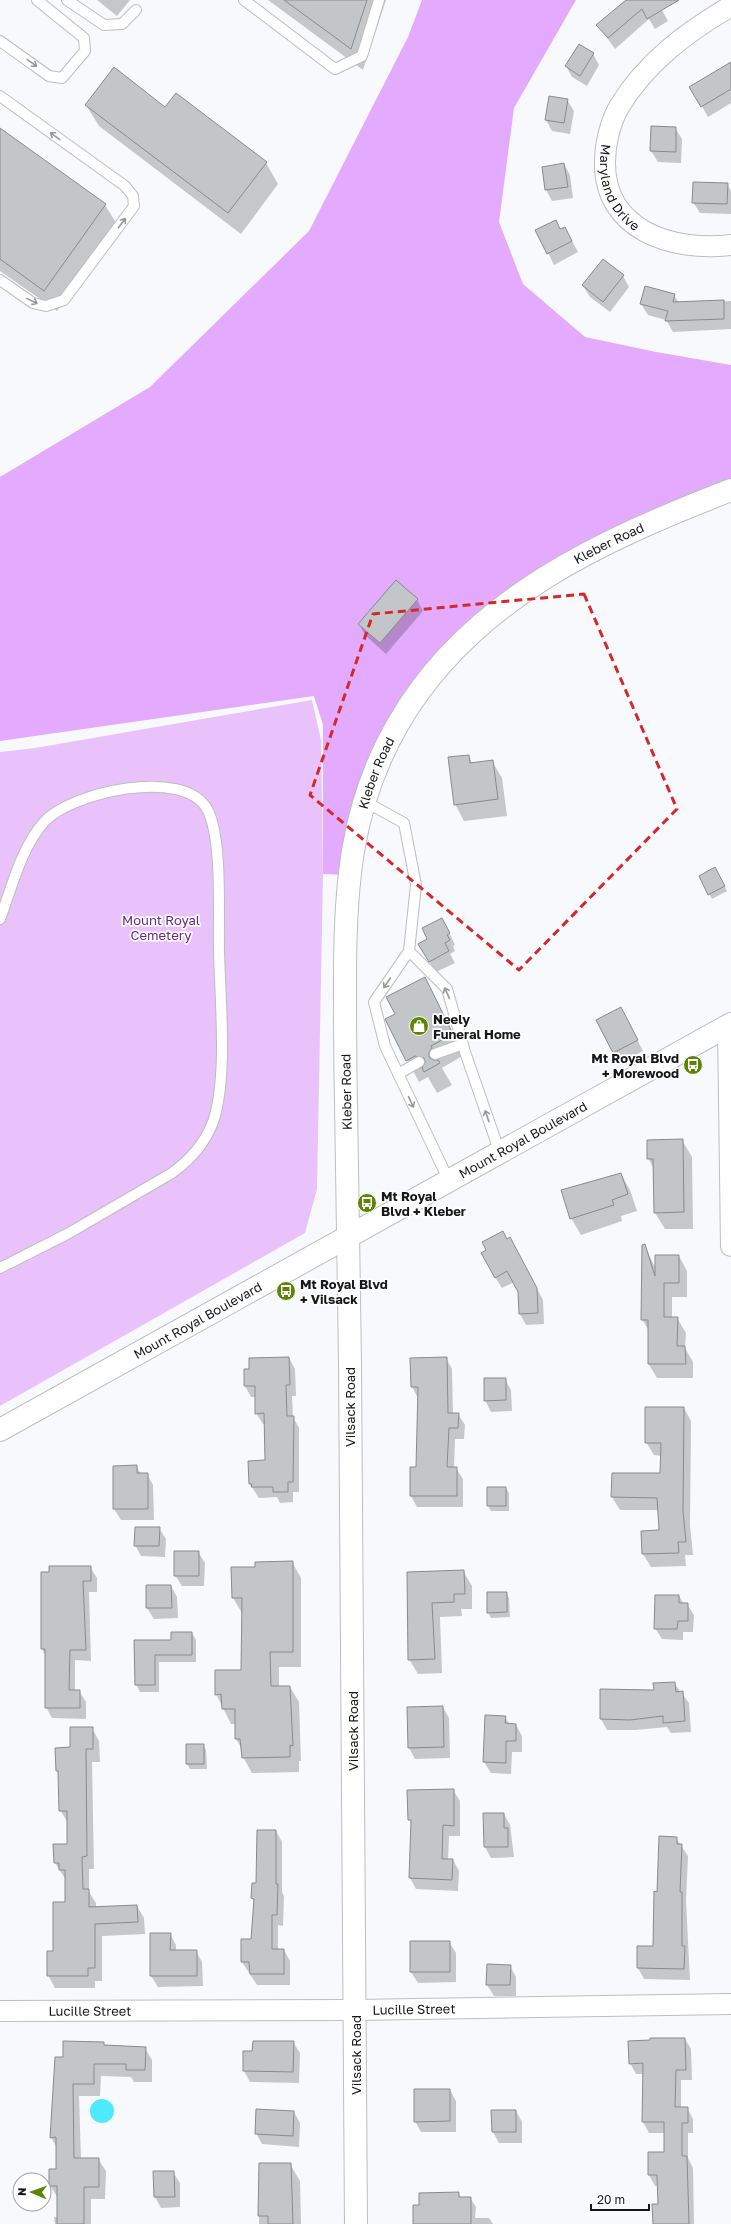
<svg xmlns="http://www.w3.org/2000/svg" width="731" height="2224" font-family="'Golos Text',sans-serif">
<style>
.green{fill:#e9c2fc}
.forest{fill:#e3aafe}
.water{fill:#4ee9fd}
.shadow{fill:#0003}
.building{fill:#c3c6c8;stroke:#888b8d}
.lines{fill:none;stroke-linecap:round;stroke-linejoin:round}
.service-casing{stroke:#bcbec0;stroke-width:12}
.minor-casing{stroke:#bcbec0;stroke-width:22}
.tertiary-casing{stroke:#bcbec0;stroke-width:24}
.secondary-casing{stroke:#bcbec0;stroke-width:24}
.service{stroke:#fff;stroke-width:10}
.minor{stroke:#fff;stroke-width:20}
.tertiary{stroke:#fff;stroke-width:22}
.secondary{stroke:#fff;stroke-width:22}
.oneway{stroke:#969797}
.marked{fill:none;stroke:#d62828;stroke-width:3;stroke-dasharray:8 5;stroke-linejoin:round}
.labels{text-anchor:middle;stroke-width:3.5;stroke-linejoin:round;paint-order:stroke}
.street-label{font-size:13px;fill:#161718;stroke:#fff}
.park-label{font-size:13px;fill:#6b2786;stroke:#fff}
.poi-label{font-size:13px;font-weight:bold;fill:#161718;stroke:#fff;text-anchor:start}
</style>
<rect width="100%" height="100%" fill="#f8f9fc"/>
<path class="green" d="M312,700L321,740L323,874L317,1189L305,1233L0,1406V752L35,748Z"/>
<path class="forest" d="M422,0H576L514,108L499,222L523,284L585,337L656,352L731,365V490L509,601L398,724L349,875L323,874V725L314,696L0,741V477L150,387L309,231L408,37Z"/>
<path class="water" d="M90 2111a12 12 0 1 1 24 0a12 12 0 1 1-24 0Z"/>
<path class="shadow" d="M97,0H130L117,16Z
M268,0H386L363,70Z
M627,0H664L668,7L662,10L668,21L655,29L649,19L615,49L598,25Z
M593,54L599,65L587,86L572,77L566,66Z
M731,62V103L708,117L691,87Z
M567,100L574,111L570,134L552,131L546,120Z
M86,105L165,108L266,163L278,184L241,234L99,126Z
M675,128L682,139L681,163L658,162L651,151Z
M0,129L105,205L118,226L57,311L0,271Z
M564,164L570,175L573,198L552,201L546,190L543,167Z
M727,184L731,191V214L700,213L693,202Z
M565,228L578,252L554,265L537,230H560Z
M623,276L629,287L610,312L590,297L583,286Z
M674,295L679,303L731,301V329L673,332L666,320L648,315L641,304Z
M417,600L423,611L386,654L365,635L359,624Z
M468,756L473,764L492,761L502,778L507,816L464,821L455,804Z
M715,869L727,891L712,899L700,877Z
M448,930L455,945L453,946L455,951L450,954L455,963L436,972L425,955Z
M424,978L464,1055L442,1068L452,1085L437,1093L428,1077L419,1082L386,1019L396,1014Z
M627,1019L643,1051L620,1064L613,1053Z
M682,1140L692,1157L693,1229H665L655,1213L654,1169L648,1158Z
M621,1174L630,1190L637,1211L621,1216L622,1221L581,1235L571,1218L562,1190Z
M507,1240L516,1249L543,1300L544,1324L526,1325L520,1314L519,1292L514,1282L502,1288L495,1277Z
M644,1245L656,1269L679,1256L687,1271V1297H672V1318H677L686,1333L685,1348L693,1362V1378H657L648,1363L649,1331L642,1319Z
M289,1358L295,1369L296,1396H292L293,1417L299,1428V1492H293V1502L280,1503L277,1497L259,1498L250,1484L249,1462L266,1461L265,1424H263L256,1413V1397H251L245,1386L250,1370Z
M446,1358L452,1369L453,1414H458L465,1425L464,1439H455L454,1468H456L463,1479V1507H417L411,1496V1468H417L418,1398L412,1387Z
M505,1379L511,1390L512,1411L491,1412L485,1400Z
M684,1408L691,1421L690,1525L693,1555H685L686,1566L651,1567L643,1554L642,1532L660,1531L659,1510H620L612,1497L661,1474L662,1456L654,1455L646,1442Z
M136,1466L141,1474H147L153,1485L154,1520H121L114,1509Z
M488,1488H506L509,1493V1511H491L488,1506Z
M159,1528L166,1539L165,1557L141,1556L135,1545Z
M198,1552L205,1563L204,1586H182L175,1575Z
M292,1562L301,1578V1667H279V1687H290L299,1702L301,1761H299V1772L252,1773L243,1757L242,1749L236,1739V1724H231L216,1694L242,1671V1613L233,1598L256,1568Z
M90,1567L97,1578V1592H89L91,1661L75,1660V1691H79L86,1702V1719L52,1718L46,1707V1657L42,1649Z
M463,1571L472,1586V1609H461L462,1616L440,1617L442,1673L418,1674L409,1659L408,1573Z
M171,1586L177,1597L178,1618L154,1619L147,1608Z
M506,1593L509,1598L510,1617L491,1618L488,1612Z
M679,1596L684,1604H687L694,1615L693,1632H683V1640L662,1639L655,1628Z
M192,1633L196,1640V1662H159V1692H140L136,1684L135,1641H172Z
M674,1683L689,1703L691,1732L671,1733L667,1727L636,1730H607L601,1719Z
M443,1707L449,1718L450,1758L415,1759L409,1748Z
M505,1717L510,1725H516L522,1736V1752H512L511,1774L491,1773L484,1762Z
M92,1728L99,1741L100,1762H92L94,1869H89V1892L96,1903V1908L137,1906L144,1918L145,1934L102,1936V1981H95V1988H55L48,1975L66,1903V1880L55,1863L68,1845V1823L60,1810L59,1775L57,1770L71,1748Z
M187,1745H203L206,1750L207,1769H190L187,1764Z
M453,1790L460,1801V1836H449L448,1860H453L459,1871L458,1891L416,1889L410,1878L412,1823L409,1819Z
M504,1814L510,1825L514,1857L491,1858L485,1847Z
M276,1831L282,1842V1892L284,1896L283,1926L278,1925V1950H284L290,1961V1985H257L242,1962V1940H252L254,1902L252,1898Z
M676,1838L688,1856L686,1901L690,1980L644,1979L638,1968V1947H654L658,1893Z
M170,1934L176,1945V1951H196L202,1962L203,1986L158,1987L151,1976Z
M449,1942L456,1953V1982L418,1983L411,1972Z
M510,1966L516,1977V1996H494L487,1985Z
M685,2039L691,2049L692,2080H681V2108H687L693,2119V2133H688V2158L693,2168L694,2224H654L659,2205L658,2186H655L649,2175L665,2153V2133H649L643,2122L644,2074H636L630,2063Z
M293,2042L300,2053L299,2083L250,2082L244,2071L253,2052Z
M103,2043L105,2046L145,2048L152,2060V2082H134L131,2077L101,2076L100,2096H79L81,2159H98L106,2171L105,2199H91V2224H55L54,2217H58V2198L50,2186L57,2170V2148L51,2137V2116H53L64,2058Z
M450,2090L456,2101V2132H421L415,2121Z
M492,2111H516L522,2122V2143H499L493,2132Z
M294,2112L300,2123L299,2147L262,2144L256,2133Z
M260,2164H290L300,2181L301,2224H259Z
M173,2172L180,2183V2207L161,2208L155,2197Z
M458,2193L461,2198H470L476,2207L475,2218H489L493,2224H414L420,2206Z"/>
<path class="building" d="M284,0H367L351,49Z
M626,0H679L647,19L642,9L608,38L596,25Z
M579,44L594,53L580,76L565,66Z
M731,62V89L701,107L689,87Z
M114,67L165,107L176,93L267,162L228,213L85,105Z
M549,96L568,99L564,123L545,120Z
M651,126L676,127V152L650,151Z
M0,128L106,204L44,291L0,259Z
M564,163L568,187L545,190L542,167Z
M693,182L728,183L727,204L692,203Z
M556,220L560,229L565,227L572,241L547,254L535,230Z
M603,259L624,275L603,302L582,285Z
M645,286L675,294L673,302L724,300V319L665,321L668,311L640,304Z
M396,580L418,599L380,643L358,624Z
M469,755L470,763L493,760L498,799L454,805L448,757Z
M715,867L725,886L708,895L699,876Z
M442,918L450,933L447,935L450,940L445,943L449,951L429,962L418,944L427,939L422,928Z
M425,977L453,1034L431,1046L432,1048L429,1052V1057L433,1060H438L440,1063L424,1072L422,1068L425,1062L424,1058L415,1056L406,1061L385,1019L395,1014L386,997Z
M621,1007L638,1040L613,1053L596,1020Z
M683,1139L684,1212L654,1213L653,1159H647V1140Z
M621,1173L628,1194L612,1200L614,1205L570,1219L561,1190Z
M503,1231L507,1239L510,1237L537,1288L538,1313L519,1314L518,1292L507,1271L495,1278L481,1253L486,1250L482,1242Z
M645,1244L655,1276V1255H679V1283H664V1317H678L677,1346H685L686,1364H648V1320H641L642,1245Z
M289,1357L290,1385H286L287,1416H294L293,1482H288V1492H273V1487H251L252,1484H249L248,1461L265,1460L264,1413L255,1414V1386H244V1369H249V1358Z
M447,1357L448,1413H459L458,1428H449L447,1467H457V1496H410V1467H416L418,1387H411L410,1358Z
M484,1378H506V1400L484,1401Z
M645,1407H684L683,1511L686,1542H678L679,1553L642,1554L641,1531L659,1530L657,1498L611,1497L612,1473H660L661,1443H645Z
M137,1465V1473H148V1509H113V1466Z
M487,1487H506V1506H487Z
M135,1527H160L159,1546H134Z
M174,1551H199V1576H174Z
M293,1561V1652H270L271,1686H290L293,1746L290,1745V1757L242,1758L240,1739H235V1709H222L221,1694L215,1695V1670H241L242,1598H232L231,1567H255V1562Z
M49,1566H91V1581H83L86,1650H70L69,1690H80V1708H45V1649H41V1572H49Z
M464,1570L465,1594H454V1602L432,1603L435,1659L408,1660L407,1572Z
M146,1585H171L172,1608H146Z
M487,1592H507V1612L487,1613Z
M655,1595H679V1603H688V1621H678L677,1629H654Z
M171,1632H192V1655H155V1685H135L134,1640H171Z
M675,1682L676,1692L683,1691L685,1721L663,1723V1716L630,1720L600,1719V1689L654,1690L653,1683Z
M443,1706L444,1747L408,1748L407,1707Z
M485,1715L506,1716L505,1723L516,1724V1741H506V1763L483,1762Z
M70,1727H93V1749H86L87,1856L82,1857L83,1889H89V1907L137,1905L138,1922L95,1924V1968H88V1976H47V1951H53V1902H65V1870H59V1863H54L53,1844H67V1811H59L58,1771H56L55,1748L70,1747Z
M186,1744H204V1764H186Z
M454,1789V1826L443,1825L442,1859H453L452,1880L409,1878L411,1820H408L407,1790Z
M483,1813H504V1828H508V1847H484Z
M257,1830H276V1884H278L277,1915H272V1949H284V1974H250L249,1962H241V1939H251L254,1899L251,1898L252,1883H256Z
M659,1836L677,1837V1844H682L680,1892H682V1946H685L684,1969L637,1968V1946H653L654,1891L657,1892Z
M150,1933H171L170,1950H197V1976H150Z
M410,1941H450V1972H410Z
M487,1964L511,1965L510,1985H486Z
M650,2038H685L686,2070H676L675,2107H688V2123H682V2156H687L689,2224H653L652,2204H658L657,2175H648V2152H664V2122H642L643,2063L629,2064L628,2041L650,2040Z
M63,2041L104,2042V2045L146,2047L145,2070H126V2064H94V2084H73L74,2158H99V2187H84V2224H57V2186H49V2169H56V2137L50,2138L55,2057H63Z
M253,2041H294L293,2072L243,2071V2051H252Z
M414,2089H450V2121L414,2122Z
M256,2109L294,2111L293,2136L255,2134Z
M491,2110H516V2132H492Z
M259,2163H291L293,2224H268V2216H258Z
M153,2171H174L175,2197H154Z
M459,2192V2197H471V2224H413V2205H419V2193Z"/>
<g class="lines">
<defs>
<path id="service" d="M67,0L104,25L122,24L136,10
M244,0L335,69L362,56L379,0
M0,41L49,76L62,78L85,51L84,38L37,0
M0,96L125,186L133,196L134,206L64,300L46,306L33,303L0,280
M364,801L404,823L416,885L409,951L374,1002L385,1046L449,1181
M0,919C12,887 21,848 44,822C71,792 184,767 207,809C223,838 218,916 219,951C220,999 228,1078 213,1122C205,1143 190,1160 172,1173L69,1233L0,1268
M409,951L447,989L465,1052L500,1153
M435,1054L463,1044
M398,1074L419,1062"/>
<g id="minor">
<path id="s1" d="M731,6C687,32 646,62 619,107C610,123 605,144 605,162C604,231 673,252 731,245"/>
<path d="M728,1026L731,1246"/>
<path id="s2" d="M0,2011L356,2010L731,2004"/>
</g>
<g id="tertiary">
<path id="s3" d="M356,2224C355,1937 353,1650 350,1363C349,1276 348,1189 346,1102C345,1060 345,1018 345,976C345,885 351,805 398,724C470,599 602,540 731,490"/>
</g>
<g id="secondary">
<path id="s4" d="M0,1430L731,1024"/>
</g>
</defs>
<use href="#service" class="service-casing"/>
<use href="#minor" class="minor-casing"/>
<use href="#tertiary" class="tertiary-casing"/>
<use href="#secondary" class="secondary-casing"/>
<use href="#service" class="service"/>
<use href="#minor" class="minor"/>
<use href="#tertiary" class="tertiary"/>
<use href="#secondary" class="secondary"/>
</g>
<defs><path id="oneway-shaft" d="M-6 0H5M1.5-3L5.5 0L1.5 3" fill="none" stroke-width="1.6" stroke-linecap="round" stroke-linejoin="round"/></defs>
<g class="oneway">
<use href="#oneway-shaft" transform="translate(32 63) rotate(36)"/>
<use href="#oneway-shaft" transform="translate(55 136) rotate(-144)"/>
<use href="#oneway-shaft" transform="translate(122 223) rotate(-53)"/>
<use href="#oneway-shaft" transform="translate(32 301) rotate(26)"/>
<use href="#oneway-shaft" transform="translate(387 983) rotate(124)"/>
<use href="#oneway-shaft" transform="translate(447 993) rotate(-114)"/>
<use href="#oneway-shaft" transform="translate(411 1102) rotate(65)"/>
<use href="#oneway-shaft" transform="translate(487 1116) rotate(-109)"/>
</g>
<path class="marked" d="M584,594L677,809L519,970L310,795L373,614Z"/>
<defs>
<symbol id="shop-disc" viewBox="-11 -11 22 22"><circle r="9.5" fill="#5e8404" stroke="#fff"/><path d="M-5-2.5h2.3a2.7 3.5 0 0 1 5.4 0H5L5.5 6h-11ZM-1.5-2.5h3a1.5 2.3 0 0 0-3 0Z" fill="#fff"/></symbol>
<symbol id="bus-disc" viewBox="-11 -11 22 22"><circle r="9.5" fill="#5e8404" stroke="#fff"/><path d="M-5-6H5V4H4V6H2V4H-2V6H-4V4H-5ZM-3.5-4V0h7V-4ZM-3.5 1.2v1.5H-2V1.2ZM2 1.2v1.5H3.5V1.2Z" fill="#fff"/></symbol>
</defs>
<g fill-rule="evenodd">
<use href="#shop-disc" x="408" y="1015" width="22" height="22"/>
<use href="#bus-disc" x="682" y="1054" width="22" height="22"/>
<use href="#bus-disc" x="356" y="1192" width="22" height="22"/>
<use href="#bus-disc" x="275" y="1280" width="22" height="22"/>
</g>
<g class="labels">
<g class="street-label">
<text dy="5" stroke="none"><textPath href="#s1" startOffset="239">Maryland Drive</textPath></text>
<text dy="5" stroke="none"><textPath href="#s3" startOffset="1791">Kleber Road</textPath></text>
<text dy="5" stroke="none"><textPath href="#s3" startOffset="1455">Kleber Road</textPath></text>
<text transform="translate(346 1092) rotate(-91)" y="5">Kleber Road</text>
<text dy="5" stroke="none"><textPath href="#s4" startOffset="598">Mount Royal Boulevard</textPath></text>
<text dy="5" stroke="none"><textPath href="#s4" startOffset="226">Mount Royal Boulevard</textPath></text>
<text transform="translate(350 1407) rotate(-90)" y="5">Vilsack Road</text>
<text transform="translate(353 1731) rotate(-90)" y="5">Vilsack Road</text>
<text dy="5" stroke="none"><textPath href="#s2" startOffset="414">Lucille Street</textPath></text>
<text dy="5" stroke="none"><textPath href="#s2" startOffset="90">Lucille Street</textPath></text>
<text transform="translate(356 2055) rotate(-90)" y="5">Vilsack Road</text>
</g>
<g class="park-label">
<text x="161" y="925">Mount Royal<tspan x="161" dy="15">Cemetery</tspan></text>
</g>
<g class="poi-label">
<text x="433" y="1024">Neely<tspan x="433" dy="15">Funeral Home</tspan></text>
<text x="679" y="1063" text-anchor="end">Mt Royal Blvd<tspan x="679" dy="15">+ Morewood</tspan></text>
<text x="381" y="1201">Mt Royal<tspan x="381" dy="15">Blvd + Kleber</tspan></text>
<text x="300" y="1289">Mt Royal Blvd<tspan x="300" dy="15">+ Vilsack</tspan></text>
</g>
</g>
<g transform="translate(32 2192) rotate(272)"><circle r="19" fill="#ffffff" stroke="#a2a2a3"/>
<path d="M0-3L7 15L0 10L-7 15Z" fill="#5e8404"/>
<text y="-6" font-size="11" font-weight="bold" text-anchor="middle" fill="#161718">N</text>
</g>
<path d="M591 2204v6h58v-6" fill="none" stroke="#161718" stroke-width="2"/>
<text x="597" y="2204" font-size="12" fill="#161718" stroke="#ffffff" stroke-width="3" paint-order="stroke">20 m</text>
</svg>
